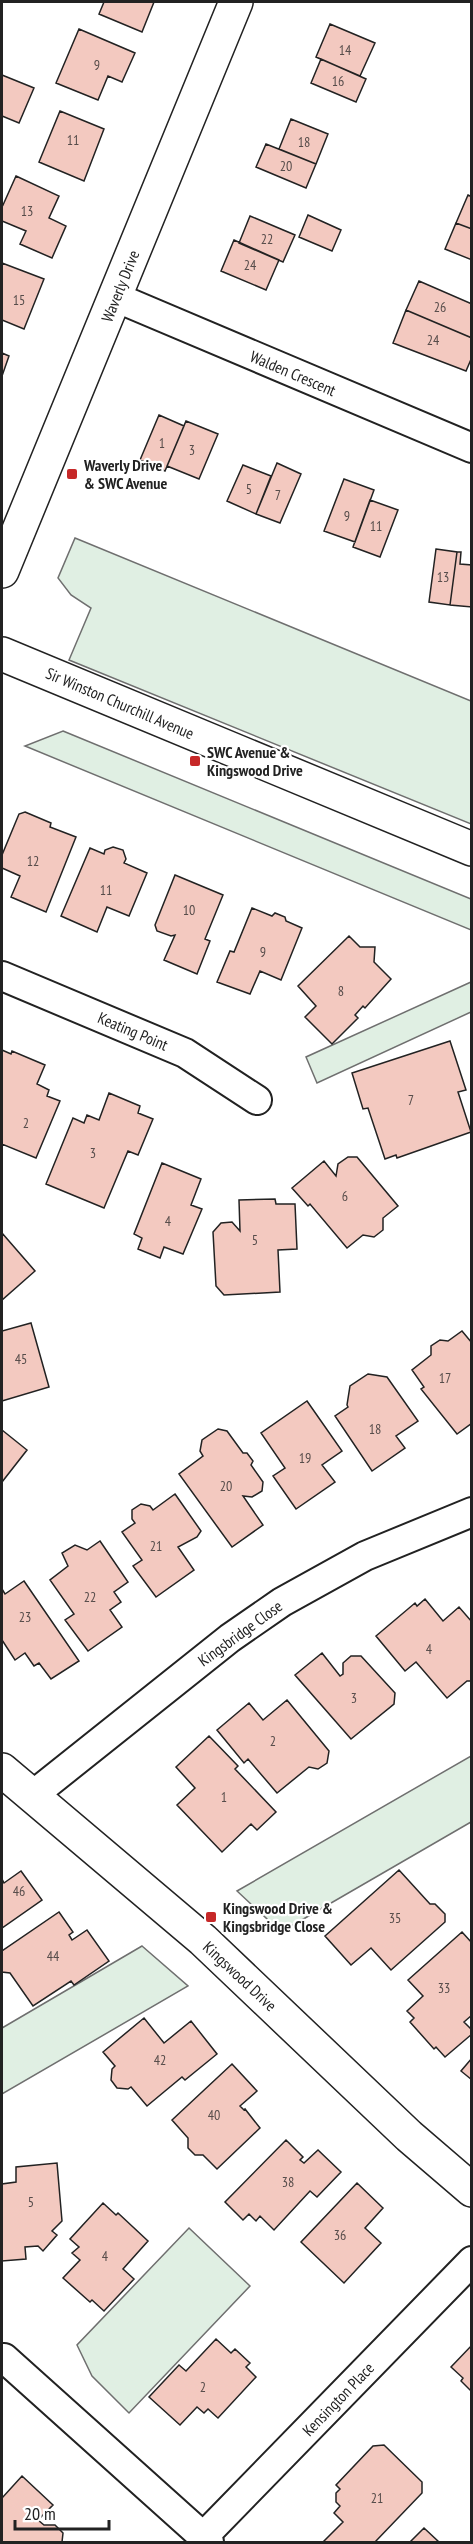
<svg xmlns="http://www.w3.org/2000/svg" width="473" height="2544" font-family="'PT Sans Narrow',sans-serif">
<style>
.green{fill:#e0efe3;stroke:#6f6f6f;stroke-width:1.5}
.building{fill:#f3c9c0;stroke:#222;stroke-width:1.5}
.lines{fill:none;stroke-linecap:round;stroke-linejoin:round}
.minor-casing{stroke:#222;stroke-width:32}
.tertiary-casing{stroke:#222;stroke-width:36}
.secondary-casing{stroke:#222;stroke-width:36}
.minor{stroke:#fff;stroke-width:28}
.tertiary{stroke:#fff;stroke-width:33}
.secondary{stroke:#fff;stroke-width:33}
.poi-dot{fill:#c62828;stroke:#fff;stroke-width:2}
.labels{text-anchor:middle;stroke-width:4.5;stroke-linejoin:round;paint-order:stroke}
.number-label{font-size:14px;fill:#564c4a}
.street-label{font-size:16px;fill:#222;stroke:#fff}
.poi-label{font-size:16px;font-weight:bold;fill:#222;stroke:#fff;text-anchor:start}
</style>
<rect width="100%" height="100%" fill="#fff"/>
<path class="green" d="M75,538L471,701V824L69,660L91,608L71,595L58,578Z
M63,731L471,899V930L25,746Z
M471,982V1012L317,1083L306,1057Z
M471,1756V1822L281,1932L237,1891Z
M142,1946L188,1986L2,2094V2028Z
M189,2228L250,2286L129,2413L92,2376L77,2345Z"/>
<path class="building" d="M104,2H154L142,32L99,14Z
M330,24L375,43L360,76L316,57Z
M79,29L135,53L122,82L108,76L98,100L56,83Z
M321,59L366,79L356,102L311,83Z
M2,75L34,88L19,123L2,116Z
M60,111L104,129L84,181L39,162Z
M291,119L328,134L316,164L279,149Z
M266,144L316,164L306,188L256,167Z
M16,176L59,196L49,218L66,226L52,258L20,244L26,231L2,221V204L3,205Z
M468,195L472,197V229L456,223Z
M308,215L341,230L332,251L299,237Z
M250,216L295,235L283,262L239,243Z
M456,223L472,229V260L445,249Z
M234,240L279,260L266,290L221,271Z
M2,263L44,279L24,329L2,320Z
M419,281L472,304V338L406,310Z
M406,310L472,338V357L466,371L393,343Z
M2,353L9,356L2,376Z
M159,415L184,426L165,471L140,460Z
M186,421L218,434L199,479L167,466Z
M277,463L301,474L280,523L256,514Z
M243,465L271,476L256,514L227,501Z
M344,479L374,490L355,542L324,531Z
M370,500L398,510L380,557L353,547Z
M436,549L457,552L450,605L429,602Z
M457,552H461L460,564L472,565V607L450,605Z
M25,812L51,823L50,827L76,837L46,912L11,897L20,876L2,868V855L19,814Z
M113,847L123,850L126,859L124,863L147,873L129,916L107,907L97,932L61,916L90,848L104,854L105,850Z
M175,875L223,895L205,939L210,941L197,974L164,960L175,935L171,936L157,931L155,925Z
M252,908L272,916L275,913L285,917L286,921L302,928L281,980L260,971L250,994L217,982L230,951L234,952Z
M349,936L360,947H375L374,962L391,979L365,1008L363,1006L355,1015L358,1018L332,1044L305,1017L316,1006L298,986Z
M450,1041L466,1090L458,1092L471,1132L397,1158L396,1155L385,1159L368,1108L363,1109L352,1073Z
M2,1050L11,1054L12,1051L45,1065L37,1084L49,1090L47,1096L60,1101L36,1158L2,1144V1146Z
M109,1093L140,1106L138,1113L153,1119L138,1155L128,1151L104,1208L46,1184L73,1118L84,1123L87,1115L99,1120Z
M348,1157H357L398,1206L383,1218V1230L374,1237L363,1235L347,1248L310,1204L308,1206L292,1188L324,1161L336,1176L338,1164Z
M162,1163L201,1179L191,1205L202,1209L183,1254L164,1247L160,1258L138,1249L142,1238L134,1234Z
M275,1199L276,1204H295L297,1249L278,1250L280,1292L224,1295L216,1286L213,1232L221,1223L232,1222L240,1231L239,1200Z
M2,1233L35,1271L2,1300Z
M31,1323L49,1387L2,1401V1331Z
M462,1331L472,1343V1423L457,1434L421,1389L424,1387L412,1370L431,1355V1346L440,1340L448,1341Z
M368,1374L387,1377L418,1421L396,1436L405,1448L372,1471L335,1416L348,1407L347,1405L350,1386Z
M307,1401L342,1451L322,1465L335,1482L296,1509L273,1476L285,1468L261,1433Z
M218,1429L227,1431L243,1453H247L253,1461L251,1465L263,1482L262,1491L252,1497L243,1496L263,1525L232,1547L179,1474L203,1456L200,1451L202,1440Z
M2,1430L27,1450L2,1482Z
M175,1494L201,1531L197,1537L178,1547L194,1570L156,1597L133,1566L142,1560L122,1532L135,1523L132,1519V1510L141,1504L150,1506L153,1510Z
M100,1541L128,1582L114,1592L121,1602L110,1610L122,1627L88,1651L65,1620L74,1614L50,1580L68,1566L62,1553L75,1545L87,1550Z
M24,1581L79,1661L51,1679L39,1663L34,1666L25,1653L15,1660L2,1640V1589L5,1594Z
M425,1599L443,1621L459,1607L472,1622V1681H467L447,1698L416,1662L405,1671L376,1636L415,1603L417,1606Z
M322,1653L340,1676L343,1674V1663L351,1656H361L395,1693L394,1704L351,1739L295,1675Z
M287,1700L329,1751L327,1763L318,1769L309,1767L277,1793L248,1759L244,1763L217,1730L249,1703L263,1720Z
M209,1736L238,1766L235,1769L276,1812L257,1830L251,1824L222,1852L177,1805L195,1788L176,1767Z
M399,1870L430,1904H435L445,1914V1922L391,1970L371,1948L351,1965L325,1936Z
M21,1871L42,1900L2,1928V1879L4,1883Z
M59,1912L73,1932L69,1935L72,1940L87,1930L109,1961L74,1985L71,1981L33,2006L10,1973L2,1972V1951Z
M462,1932L472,1943V2015L464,2022L472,2030V2034L445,2057L436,2047L434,2049L410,2022L414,2018L407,2011L423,1996L408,1980Z
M144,2018L164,2043L191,2021L217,2054L185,2080L182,2077L147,2106L131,2087L128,2089L117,2088L111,2080L112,2069L115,2066L103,2052Z
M472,2058V2080L461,2071Z
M232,2064L257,2091L240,2106L244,2110L245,2109L260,2128L217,2169L203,2155H195L188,2148V2138L172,2120Z
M286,2140L303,2157L300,2160L304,2163L318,2150L341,2172L317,2197L310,2191L274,2230L260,2216L256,2221L249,2214L243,2220L225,2202Z
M57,2163L62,2221L52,2231L57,2235L43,2251L38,2246L25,2247L26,2259L2,2261V2184L16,2182V2167Z
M357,2183L383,2208L365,2228L381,2243L344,2283L301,2242Z
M103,2203L116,2215L118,2213L148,2241L123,2269L134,2279L104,2311L92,2300L90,2302L63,2278L80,2260L72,2253L79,2247L70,2239Z
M216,2339L231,2353L235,2349L250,2363L246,2367L256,2377L218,2418L208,2409L204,2413L197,2407L180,2425L149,2397L179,2365L186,2371Z
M472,2345V2392L461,2381L463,2378L451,2367Z
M384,2445L422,2482V2493L375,2542H323L343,2522L334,2513L340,2506L336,2502V2493L340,2489L336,2485L373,2446Z
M22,2476L53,2505L38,2520L44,2525H55L63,2533L62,2542H2V2498Z
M424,2528L439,2542H410Z"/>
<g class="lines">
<defs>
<path id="minor" d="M115,297L472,448
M2,976L185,1053L257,1100
M33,1795L230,1638L282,1602L365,1556L472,1512
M4,2358L209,2542
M203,2537L472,2261"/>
<path id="tertiary" d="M2,571L236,2
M2,1770L203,1940L409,2136L472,2190"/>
<path id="secondary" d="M2,654L472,849"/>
</defs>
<use href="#minor" class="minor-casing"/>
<use href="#tertiary" class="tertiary-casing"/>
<use href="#secondary" class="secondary-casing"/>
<use href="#minor" class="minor"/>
<use href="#tertiary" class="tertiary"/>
<use href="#secondary" class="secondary"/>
</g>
<g class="poi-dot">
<rect x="66" y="468" width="12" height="12" rx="3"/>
<rect x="189" y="755" width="12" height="12" rx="3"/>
<rect x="205" y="1911" width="12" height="12" rx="3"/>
</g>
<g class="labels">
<g class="number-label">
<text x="345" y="55">14</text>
<text x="97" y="70">9</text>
<text x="338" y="86">16</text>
<text x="73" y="145">11</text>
<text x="304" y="147">18</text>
<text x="286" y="171">20</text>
<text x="27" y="216">13</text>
<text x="267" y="244">22</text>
<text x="250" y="270">24</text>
<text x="19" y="305">15</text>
<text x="440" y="312">26</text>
<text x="433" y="345">24</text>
<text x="162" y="448">1</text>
<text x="192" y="455">3</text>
<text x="249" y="494">5</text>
<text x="278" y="500">7</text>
<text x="347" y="521">9</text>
<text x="376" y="531">11</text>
<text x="443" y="582">13</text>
<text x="33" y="866">12</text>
<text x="106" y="895">11</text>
<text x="189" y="915">10</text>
<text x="263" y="957">9</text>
<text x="341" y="996">8</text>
<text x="411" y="1105">7</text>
<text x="26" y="1128">2</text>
<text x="93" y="1158">3</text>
<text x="345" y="1201">6</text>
<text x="168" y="1226">4</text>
<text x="255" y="1245">5</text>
<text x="21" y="1364">45</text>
<text x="445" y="1383">17</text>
<text x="375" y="1434">18</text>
<text x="305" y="1463">19</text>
<text x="226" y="1491">20</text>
<text x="156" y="1551">21</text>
<text x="90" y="1602">22</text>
<text x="25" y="1622">23</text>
<text x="429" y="1654">4</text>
<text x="354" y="1703">3</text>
<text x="273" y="1746">2</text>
<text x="224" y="1802">1</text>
<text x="19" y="1896">46</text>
<text x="395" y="1923">35</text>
<text x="53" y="1961">44</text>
<text x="444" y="1993">33</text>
<text x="160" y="2065">42</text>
<text x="214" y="2120">40</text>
<text x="288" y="2187">38</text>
<text x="31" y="2207">5</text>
<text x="340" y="2240">36</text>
<text x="105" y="2261">4</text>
<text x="203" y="2392">2</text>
<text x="377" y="2503">21</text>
</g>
<g class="street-label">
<text transform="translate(120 286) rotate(-68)" y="6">Waverly Drive</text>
<text transform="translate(293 373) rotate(23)" y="6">Walden Crescent</text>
<text transform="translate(120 703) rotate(23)" y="6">Sir Winston Churchill Avenue</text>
<text transform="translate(133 1031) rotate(23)" y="6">Keating Point</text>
<text transform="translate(240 1633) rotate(-36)" y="6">Kingsbridge Close</text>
<text transform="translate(240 1976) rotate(43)" y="6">Kingswood Drive</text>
<text transform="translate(338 2399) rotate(-46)" y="6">Kensington Place</text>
</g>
<g class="poi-label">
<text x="84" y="471">Waverly Drive<tspan x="84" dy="18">&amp; SWC Avenue</tspan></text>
<text x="207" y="758">SWC Avenue &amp;<tspan x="207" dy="18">Kingswood Drive</tspan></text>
<text x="223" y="1914">Kingswood Drive &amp;<tspan x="223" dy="18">Kingsbridge Close</tspan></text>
</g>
</g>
<rect width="473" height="2544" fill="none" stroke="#222222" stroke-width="6"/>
<path d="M15 2520v9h94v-9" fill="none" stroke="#222222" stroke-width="3"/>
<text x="24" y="2520" font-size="18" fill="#222222" stroke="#ffffff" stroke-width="4.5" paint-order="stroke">20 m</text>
</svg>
